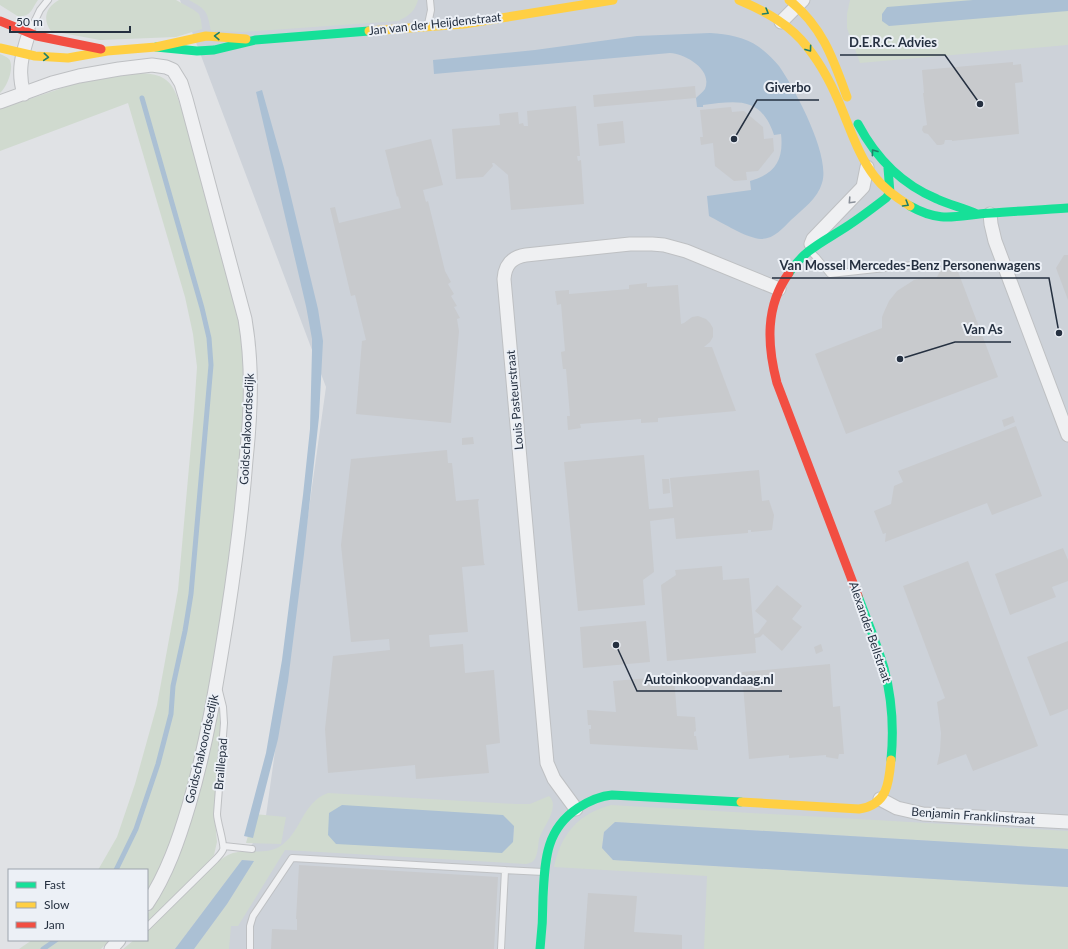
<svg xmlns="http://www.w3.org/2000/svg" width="1068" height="949" font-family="Lato,sans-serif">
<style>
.built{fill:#cdd2d9}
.green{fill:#d0dacf;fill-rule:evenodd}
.water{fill:#abc0d4}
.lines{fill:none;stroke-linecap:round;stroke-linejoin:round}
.stream{stroke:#abc0d4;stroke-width:5}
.building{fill:#c8cacd}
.lane-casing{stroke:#bec0c3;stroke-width:8}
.street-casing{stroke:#bec0c3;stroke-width:15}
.lane{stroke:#eff0f2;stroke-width:6}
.street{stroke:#eff0f2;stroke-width:13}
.fast{stroke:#16e098;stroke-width:9}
.slow{stroke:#ffcf43;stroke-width:9}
.jam{stroke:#f24e42;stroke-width:9}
.oneway{stroke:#1e7f68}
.oneway2{stroke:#8a9099}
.labels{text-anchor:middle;stroke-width:4;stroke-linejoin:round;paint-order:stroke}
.street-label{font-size:12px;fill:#253040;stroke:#ecf0f6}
.leader{fill:none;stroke:#253040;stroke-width:1.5}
.callout-dot{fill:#253040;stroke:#ecf0f6;stroke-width:1.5}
.callout-label{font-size:13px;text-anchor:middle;font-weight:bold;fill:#253040;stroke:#ecf0f6;stroke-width:4;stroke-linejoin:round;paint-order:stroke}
</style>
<rect width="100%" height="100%" fill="#e0e2e5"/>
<path class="built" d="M180,0H1068V949H163L264,830L326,387Z"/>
<path class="green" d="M0,0H38C31,10 32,15 19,17L0,5Z
M59,0H176L194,10L199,14L201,20L202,29L176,37L100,40L51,31C42,19 46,7 59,0Z
M189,0H418C415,11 409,16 398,21L242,32L211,31C207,11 207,10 189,0Z
M850,0H1068V45L860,63L847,28V14Z
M0,54C3,55 7,57 9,59C15,67 7,87 0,93Z
M139,73C158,74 169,76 177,96C193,141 204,188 216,234C227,274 240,313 243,354C245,376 244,398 243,420C240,464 235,507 230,551C222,609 214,667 202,725C190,785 176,839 147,892V870H98L117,837L135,784L157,705L178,590L194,411L197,367L193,334L185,297L128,103L0,151V109L77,83L93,79Z
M220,707V733L214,810L217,842L214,855L208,862L147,923V915L170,878L190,825L208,757L218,708Z
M328,793L516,804H530L549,796C561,807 542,828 539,839C538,845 538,855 534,860C532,863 529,863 526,864L285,850L238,926H231L229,949H194L227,904L254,861L242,860L175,949H123L134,940H147V930L213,866C218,862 222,858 228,855C244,847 263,856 279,847C302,833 301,803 328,793ZM514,826L513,842L336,844Z
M611,805L1068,831V849L615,822L604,832L602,848L613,860L1068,887V949H704L707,876L554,867C561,834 578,814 611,805Z
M254,814L286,817L281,844L246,843Z
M32,940H110L101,949H19Z"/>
<path class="water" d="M973,0H1068V11L889,26L882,21V14L887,7Z
M710,33C728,34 745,37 759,47C767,53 773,59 779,66C795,89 831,156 822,183C818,198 802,210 791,220C783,228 774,239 761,239C746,238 723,223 709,216L707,196L751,190L750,181C775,174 784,160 781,134L774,135C761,96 737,101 703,105V107H697L696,98C699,95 703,92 705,89C713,69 685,54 670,53L434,74L433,60L535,50L637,36Z
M262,90L284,168L318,309L323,341L319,417L304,554L288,681L278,739L253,838L244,836L266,753L282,660L303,495L310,429L312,350V339L306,306L256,92Z
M342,805L503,815L514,826L513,842L502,853L336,844L328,835L329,813Z
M615,822L1068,849V887L613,860L602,848L604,832Z
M242,860L254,861L227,904L194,949H175Z"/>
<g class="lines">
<path class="stream" d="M116,870L136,829L158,764L171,714L173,686L185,631L191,594L211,365L209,338L202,308L142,98
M43,949L56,940"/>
</g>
<path class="building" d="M1013,62V65L1021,64L1023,82L1015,83L1019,134L952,141V140H945L944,144L941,145H937L928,134L924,133L922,130L923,126L927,125L923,93H924L922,70Z
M695,86L696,98L594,107L593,95Z
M576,106L580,156H577L578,161L581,160L584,204L511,210L508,175L494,163H492L493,166L483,177L456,179L452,129L500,125L499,114L518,112L519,124L523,123L524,126H528L527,111Z
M731,107L732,112L744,111L763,127L764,139L773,138L774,151L758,171L746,172L747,180L734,181L715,166L713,143L701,145L700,137H703L700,110Z
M623,121L625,143L599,146L597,124Z
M431,139L443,185L423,190L426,202L428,201L445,271L451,282L448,284L454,294L451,296L457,306L454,307L460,318L457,319L459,331L451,423L356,414L362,341L366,340L355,295L351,296L330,208L335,207L339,223L401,208L398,196L397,197L385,150Z
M1064,255H1068V300L1056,268Z
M954,261L998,377L846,434L815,354L882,328V317L884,312L889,301L897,291L914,280L928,277H937L943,265Z
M647,283V287L678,285L681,324L684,323L692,317L698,316L706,319L710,323L713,328V337L710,342L704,347H712L736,411L658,418V422L641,423V419L580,424L581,428L568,430L567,416H570L566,369H563L561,352L565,351L561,304L557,305L555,291L569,290V294L629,289V285Z
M1013,416L1015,422L1004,427L1002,420Z
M1016,426L1042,496L992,515L987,503L885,542L886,533L883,534L874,511L891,504L894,486L903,482L898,471Z
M473,437L474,444L462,445V438Z
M447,450L448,463H452L456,501L479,499L478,502L484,563L485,565L462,567L468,632L429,635L430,647L463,644L465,673L494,670L500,743L486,745L489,773L416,779L415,765L328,773L325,729L333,656L390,650L389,639L351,642L341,545L351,459Z
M644,455L649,509L673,507L670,478L759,470L762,501L769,500L774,515L772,530L751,532V530H748V533L676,539L674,518L650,521L654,572L643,580L645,605L578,611L564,462Z
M662,479H669L670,493L663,494Z
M1063,548L1068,560V581L1052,587L1056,597L1010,615L995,574Z
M968,561L1038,746L973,771L966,754L937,765L940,751L941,733L937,702L945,698L903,586Z
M722,566L723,580L749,578L754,634L758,633L767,621L755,611L777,585L802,606L792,619L802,627L782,651L763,634L760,637L755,638L756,653L667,661L661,585L676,575L675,570Z
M646,621L650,662L583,668L580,627Z
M1068,641V709L1050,716L1027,657Z
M821,644L823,651L816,654L814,647Z
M830,664L833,707L840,706L844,754H839L838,759L826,757V755L789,758V755L749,759L742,672Z
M674,676L677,716L695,717L696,731L694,732V736H696L698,750L590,744L589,729H591V725H588L587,710L616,712L613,681Z
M299,865L498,877L494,949H271L272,929L297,930V919H296Z
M588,893L637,896L634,932L682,935V949H584Z"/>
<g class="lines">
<defs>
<path id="lane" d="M428,24L431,10L430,0
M30,31L40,10L48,0
M810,251L816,257L830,274L913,265
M224,846L252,849
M147,927L215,860C218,857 221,854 223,850C225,845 217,822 217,814L224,723L223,707L219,691
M250,949V926L253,916L292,858L505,870
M501,949L505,870L544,872"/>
<path id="street" d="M781,22L803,0
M24,94C17,72 22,54 29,33
M0,102L52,83L79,76L119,69L152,65L166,67L173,70L181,83L186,99L245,319C253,366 251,412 246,460C242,513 235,566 227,618C217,681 207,744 189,805C179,839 167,874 147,904
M990,214L991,224L995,241L1068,435
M811,244L813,239L863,187L867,167
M880,799L897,808L923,814L1068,822
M576,809L554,779L547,763L504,279C505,265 512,257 526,255L630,244H652L664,245L686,251L779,289
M111,949L119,940"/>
</defs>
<use href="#lane" class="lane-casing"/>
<use href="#street" class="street-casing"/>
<use href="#lane" class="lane"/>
<use href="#street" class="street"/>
<path class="fast" d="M156,47L197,51L214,50L255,40L369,31
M858,124C876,158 901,184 937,199C950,205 964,208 977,214
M910,206C942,224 957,215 991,213C1016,211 1042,210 1068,208
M789,273C805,249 823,242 846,227C860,218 873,208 886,198L890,193L888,168
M858,596C867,620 877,644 884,668C892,698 894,729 891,760
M540,949C542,932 543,914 543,897C545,861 545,830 578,808C589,801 599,796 612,795L741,802"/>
<path class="slow" d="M739,0C765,11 791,25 808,48C823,67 834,89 843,112C852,134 860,158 875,177C884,189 897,198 910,206
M789,0C822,26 833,58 847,97
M369,31L464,24L613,0
M0,48L35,56L68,58L107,51L156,47L206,36L246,39
M741,802L859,809C887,805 889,784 891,760"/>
<path class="jam" d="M0,21L37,36L101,49
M789,273C765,306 767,345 777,383L858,596"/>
</g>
<defs><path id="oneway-chevron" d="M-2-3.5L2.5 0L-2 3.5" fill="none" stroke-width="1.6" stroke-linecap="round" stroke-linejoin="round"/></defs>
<g class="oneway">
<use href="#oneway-chevron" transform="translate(766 12) rotate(30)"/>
<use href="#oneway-chevron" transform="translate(217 36) rotate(-178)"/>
<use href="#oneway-chevron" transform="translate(809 49) rotate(54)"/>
<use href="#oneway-chevron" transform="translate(46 57) rotate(5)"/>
<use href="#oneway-chevron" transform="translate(874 152) rotate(-127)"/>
<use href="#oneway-chevron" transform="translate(906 204) rotate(31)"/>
</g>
<use class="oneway2" href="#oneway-chevron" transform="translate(851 201) rotate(133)"/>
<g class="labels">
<g class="street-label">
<text transform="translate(435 24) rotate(-6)" y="4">Jan van der Heijdenstraat</text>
<text transform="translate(515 400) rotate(-95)" y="4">Louis Pasteurstraat</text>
<text transform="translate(247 429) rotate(-87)" y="4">Goidschalxoordsedijk</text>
<text transform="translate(870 632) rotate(71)" y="4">Alexander Bellstraat</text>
<text transform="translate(202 749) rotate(-77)" y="4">Goidschalxoordsedijk</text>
<text transform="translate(221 764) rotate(-85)" y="4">Braillepad</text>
<text transform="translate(973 816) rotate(4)" y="4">Benjamin Franklinstraat</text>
</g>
</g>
<path class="leader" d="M980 104L945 55H840M734 139L757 100H819M1059 333L1049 278H772M900 359L955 342H1011M616 645L637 691H782"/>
<g class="callout-dot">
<circle cx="980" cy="104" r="4"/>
<circle cx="734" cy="139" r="4"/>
<circle cx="1059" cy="333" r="4"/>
<circle cx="900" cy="359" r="4"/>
<circle cx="616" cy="645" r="4"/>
</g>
<g class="callout-label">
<text x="893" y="47">D.E.R.C. Advies</text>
<text x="788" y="92">Giverbo</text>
<text x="910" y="270">Van Mossel Mercedes-Benz Personenwagens</text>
<text x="983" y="334">Van As</text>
<text x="709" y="684">Autoinkoopvandaag.nl</text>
</g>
<rect x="8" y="869" width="140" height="72" fill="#ecf0f6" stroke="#9ca3ad"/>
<rect x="16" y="882" width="20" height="6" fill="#16e098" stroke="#9ca3ad"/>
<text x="44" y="889" font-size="12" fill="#253040">Fast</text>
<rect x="16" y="902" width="20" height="6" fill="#ffcf43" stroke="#9ca3ad"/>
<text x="44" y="909" font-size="12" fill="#253040">Slow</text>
<rect x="16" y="922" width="20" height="6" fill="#f24e42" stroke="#9ca3ad"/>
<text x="44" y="929" font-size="12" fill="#253040">Jam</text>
<path d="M10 26v6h120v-6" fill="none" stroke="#253040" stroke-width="2"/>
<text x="16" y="26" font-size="12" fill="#253040" stroke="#ecf0f6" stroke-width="3" paint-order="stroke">50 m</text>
</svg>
